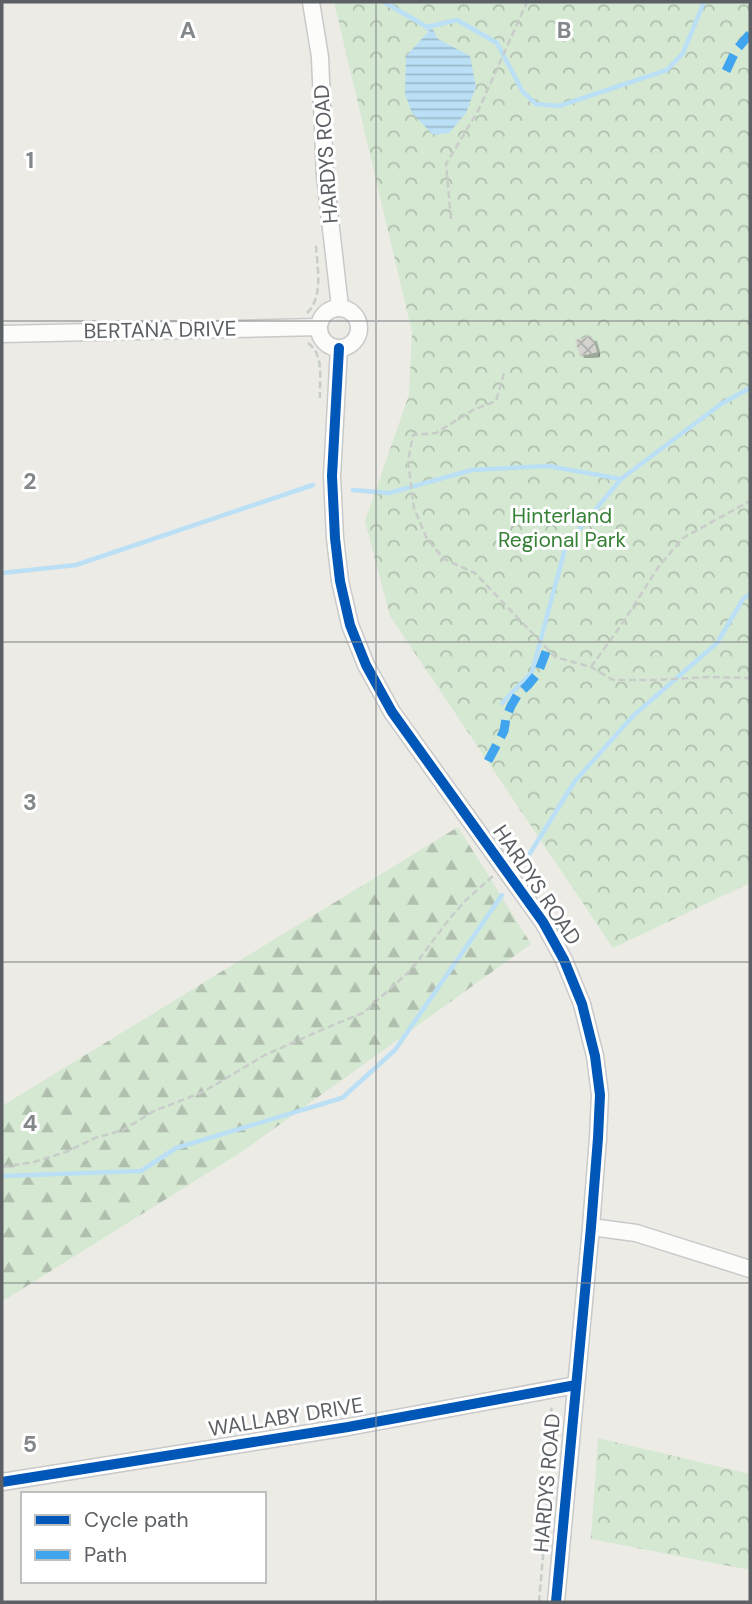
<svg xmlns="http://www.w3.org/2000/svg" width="752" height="1604" font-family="'DM Sans',sans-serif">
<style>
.forest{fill:url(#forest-firs)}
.park{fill:url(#park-crowns)}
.water{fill:url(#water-rules)}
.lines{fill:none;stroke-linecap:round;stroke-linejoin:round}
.stream{stroke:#bbe0f5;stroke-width:4.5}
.building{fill:url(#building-cross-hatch);filter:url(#shadow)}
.minor-casing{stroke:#c9c9c9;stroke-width:19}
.path{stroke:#c9cdca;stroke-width:2.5;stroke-dasharray:7 3.5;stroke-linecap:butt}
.minor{stroke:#fcfcfb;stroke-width:16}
.quiet{stroke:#40a5ee;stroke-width:9;stroke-dasharray:18 9;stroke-linecap:butt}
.cycleway-casing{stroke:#fff;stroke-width:15}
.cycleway{stroke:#0057b8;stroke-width:10}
.grid{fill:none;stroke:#848789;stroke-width:2;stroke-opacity:0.55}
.labels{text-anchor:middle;stroke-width:6;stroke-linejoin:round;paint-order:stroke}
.street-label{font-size:21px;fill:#5c6064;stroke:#fff}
.park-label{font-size:21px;fill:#378137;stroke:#fff}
.grid-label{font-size:23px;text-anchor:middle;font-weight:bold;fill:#848789;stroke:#fff;stroke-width:6;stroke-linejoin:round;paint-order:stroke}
</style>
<defs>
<pattern id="forest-firs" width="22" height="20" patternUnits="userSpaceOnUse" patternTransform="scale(1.75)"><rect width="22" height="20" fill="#d5e8d2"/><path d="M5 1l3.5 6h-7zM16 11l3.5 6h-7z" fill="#b0bfae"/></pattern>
<pattern id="park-crowns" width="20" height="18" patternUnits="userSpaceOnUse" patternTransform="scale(1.75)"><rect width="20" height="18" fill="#d5e8d2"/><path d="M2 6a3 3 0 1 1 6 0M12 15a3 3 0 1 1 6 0" fill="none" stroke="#b0bfae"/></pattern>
<pattern id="water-rules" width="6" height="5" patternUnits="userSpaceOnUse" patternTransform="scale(1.75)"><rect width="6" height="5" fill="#bbe0f5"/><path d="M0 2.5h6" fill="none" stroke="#9bb9ca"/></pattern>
<pattern id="building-cross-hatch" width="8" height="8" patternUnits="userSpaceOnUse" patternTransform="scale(1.75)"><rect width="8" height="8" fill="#d4d3d0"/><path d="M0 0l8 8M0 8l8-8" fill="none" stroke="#afafac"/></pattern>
<filter id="shadow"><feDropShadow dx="4.5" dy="4.5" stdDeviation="0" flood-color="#0004"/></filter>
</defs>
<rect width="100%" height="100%" fill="#ecebe6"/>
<path class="forest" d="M458,827L531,944L243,1151L6,1299L2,1300V1106Z"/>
<path class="park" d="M334,2H750V883L613,948L390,616L365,521L409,395L412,332Z
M598,1438L750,1474V1570L591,1539Z"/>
<path class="water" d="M432,28L438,39L470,56L476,87L466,113L449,133L433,135L412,113L405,94L406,56Z"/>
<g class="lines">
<path class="stream" d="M384,2L427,27L428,29
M427,27L457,20L497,43L523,92L536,104L559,106L667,70L683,53L704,2
M353,490L389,493L472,470L548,466L621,479
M2,573L76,565L313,485
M502,703L532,672L566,545L621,479L721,404L750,388
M527,858L575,781L633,716L717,643L743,599L750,594
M2,1176L141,1171L176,1148L342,1098L395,1050L502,895"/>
</g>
<path class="building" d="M592,336L597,352L580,356L575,340Z"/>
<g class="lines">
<defs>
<path id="minor" d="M311,2L320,57L325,176L340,307
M319 328a20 20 0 1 1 40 0a20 20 0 1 1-40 0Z
M2,334L319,327
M339,348L332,476L335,538L340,581L350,625L366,665L392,712L543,922L564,960L582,1004L595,1056L600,1095L598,1138L591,1227L556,1602
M591,1227L636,1233L750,1269
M2,1482L348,1427L576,1385"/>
</defs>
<use href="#minor" class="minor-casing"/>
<path class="path" d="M451,219L446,164L478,111L527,2
M307,313C324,297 317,266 316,245
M308,343C325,355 319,380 320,398
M504,373L496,401L473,410L436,433L413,435L408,461L414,508L427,539L444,559L475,573L555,657L591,667L613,680H656L710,677L750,678
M591,667L624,621L659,566L683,538L750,501
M2,1167L34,1162L66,1152L95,1138L123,1130L154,1111L203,1092L265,1055L333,1025L363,1013L411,970L450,918L467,899L493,876
M552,1408L551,1410L557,1420
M539,1602L549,1488L552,1474"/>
<use href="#minor" class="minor"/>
<path class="quiet" d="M726,71L736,50L750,34
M488,761L504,731L506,718L511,706L518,694L528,685L538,673L547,649"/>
<defs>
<path id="cycleway" d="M339,348L332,476L335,538L340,581L350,625L366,665L392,712L543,922L564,960L582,1004L595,1056L600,1095L598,1138L591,1227L556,1602
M2,1482L348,1427L576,1385"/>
</defs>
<use href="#cycleway" class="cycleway-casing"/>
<use href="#cycleway" class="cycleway"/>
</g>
<path class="grid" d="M376,2V1602M2,321H750M2,642H750M2,962H750M2,1283H750"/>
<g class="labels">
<g class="street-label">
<text transform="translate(326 154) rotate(-94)" y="7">HARDYS ROAD</text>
<text transform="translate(160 330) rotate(-1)" y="7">BERTANA DRIVE</text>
<text transform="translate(537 885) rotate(56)" y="7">HARDYS ROAD</text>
<text transform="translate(286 1417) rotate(-9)" y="7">WALLABY DRIVE</text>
<text transform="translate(547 1483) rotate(-85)" y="7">HARDYS ROAD</text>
</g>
<g class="park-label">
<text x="562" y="523">Hinterland<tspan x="562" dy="24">Regional Park</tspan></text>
</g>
</g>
<g class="grid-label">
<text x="188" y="38">A</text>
<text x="564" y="38">B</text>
<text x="30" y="168">1</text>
<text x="30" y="489">2</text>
<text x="30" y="810">3</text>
<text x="30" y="1131">4</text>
<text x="30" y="1452">5</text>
</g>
<rect width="752" height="1604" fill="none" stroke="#5c6064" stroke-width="7"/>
<rect x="21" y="1492" width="245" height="91" fill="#ffffff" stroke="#bebfc1" stroke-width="2"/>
<rect x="35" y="1515" width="35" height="10" fill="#0057b8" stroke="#bebfc1" stroke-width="2"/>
<text x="84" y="1527" font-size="21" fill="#5c6064">Cycle path</text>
<rect x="35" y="1550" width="35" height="10" fill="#40a5ee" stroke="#bebfc1" stroke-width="2"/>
<text x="84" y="1562" font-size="21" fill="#5c6064">Path</text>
</svg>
